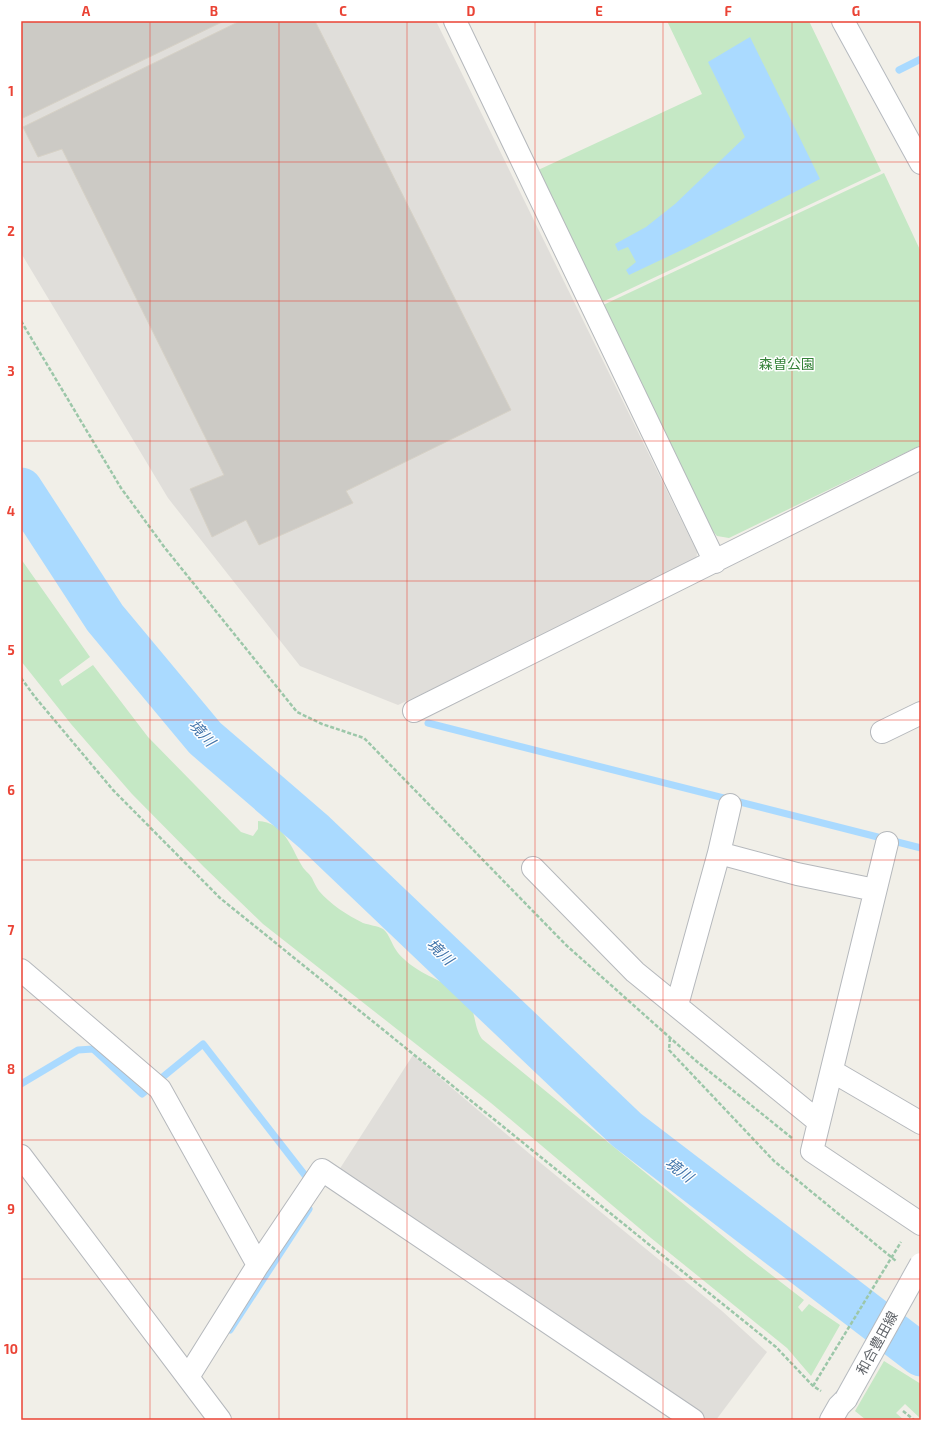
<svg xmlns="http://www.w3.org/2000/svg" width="942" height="1441" font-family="'Exo 2','Noto Sans JP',sans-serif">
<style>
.industrial{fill:#e0deda}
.green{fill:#c5e8c5}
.water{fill:#aadaff}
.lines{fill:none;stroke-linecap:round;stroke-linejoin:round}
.stream{stroke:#aadaff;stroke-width:7}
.river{stroke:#aadaff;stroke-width:43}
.building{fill:#cccac5;stroke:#d6d1c6}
.street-casing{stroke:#b5b8bc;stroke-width:24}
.secondary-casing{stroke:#b6babf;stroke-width:24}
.path{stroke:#9cc7a9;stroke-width:2.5;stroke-dasharray:4 2;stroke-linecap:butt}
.street{stroke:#fff;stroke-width:22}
.secondary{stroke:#fff;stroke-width:22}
.secondary-bridge-casing{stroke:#b6babf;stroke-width:24;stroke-linecap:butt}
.path-bridge{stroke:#9cc7a9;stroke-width:2.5;stroke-dasharray:4 2;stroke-linecap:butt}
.secondary-bridge{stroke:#fff;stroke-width:22}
.grid{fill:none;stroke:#ea4335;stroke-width:1;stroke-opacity:0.55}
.labels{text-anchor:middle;stroke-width:3;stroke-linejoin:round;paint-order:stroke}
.park-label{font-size:14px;fill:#348238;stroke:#fff}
.street-label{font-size:14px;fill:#5f6368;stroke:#fff}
.water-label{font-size:15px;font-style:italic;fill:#4174aa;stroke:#fff}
.neatline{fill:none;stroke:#ea4335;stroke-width:1.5}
.grid-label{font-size:13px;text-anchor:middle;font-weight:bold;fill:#ea4335}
</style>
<rect width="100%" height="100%" fill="#f1efe8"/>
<path class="industrial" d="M21,21H436L697,552L696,565L398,705L300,666L168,498L21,253Z
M413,1055L537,1160L722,1311L767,1352L716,1420H704L587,1343L339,1170Z"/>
<path class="green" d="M667,21H809L881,171L598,304L536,171L702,94Z
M884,173L921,252V445L729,538L717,536L710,528L601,306Z
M21,559L90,657L59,680L62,686L93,665L148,737L241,832L253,836L258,829V821C284,822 291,847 302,866C304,870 309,873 312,878C314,882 316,887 319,891C330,904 347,915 363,923C369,925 378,926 383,929C390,935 391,943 396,950C399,955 406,961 411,965C428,978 453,984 467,1000C476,1009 473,1026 482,1039L747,1256L804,1300L798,1307L802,1312L809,1304L840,1325L811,1376L787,1348L651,1238L491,1103L263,924L204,867L132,794L71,724L21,661Z
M884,1361L921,1384V1419L905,1404L896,1413L904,1420H866L855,1411Z"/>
<path class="water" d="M750,37L820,179L686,248L629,275L626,270L636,262L628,247L618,251L615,244L646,227L675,204L745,137L708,62Z"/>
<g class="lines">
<path class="stream" d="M899,70L921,59
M428,723L921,848
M21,1084L78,1050L93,1049L142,1094L203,1044L311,1183
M230,1330L309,1209"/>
<path class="river" d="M21,489L105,618L205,738L314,832L627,1130L921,1355"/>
</g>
<path class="building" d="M21,21H224L23,118L21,113Z
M240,21H315L511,410L346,491L353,503L259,545L246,520L212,537L190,489L224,475L62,149L38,157L23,127Z"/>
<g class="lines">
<defs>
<path id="street" d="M455,21L715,562
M414,711L921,458
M882,732L921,713
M887,843L812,1151L921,1224
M719,853L797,874L875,890
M533,868L635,972L819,1122
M21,970L160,1089L258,1265
M677,1005L719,853L730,805
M832,1071L921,1123
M21,1156L220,1420
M188,1377L258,1265L322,1170L693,1420"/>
<path id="secondary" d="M843,21L921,163
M831,1420L839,1406L846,1399"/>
</defs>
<use href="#street" class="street-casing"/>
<use href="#secondary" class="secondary-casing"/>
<path class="path" d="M21,321L121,488L165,548L297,712L322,724L364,738L566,945L695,1060L792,1138
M21,678L35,697L113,790L220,898L776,1347L813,1386L821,1391
M670,1038L669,1050L774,1161L896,1261
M903,1411L914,1420"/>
<use href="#street" class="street"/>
<use href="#secondary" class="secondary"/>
<defs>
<path id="secondary-bridge" d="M846,1399L921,1264"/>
</defs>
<use href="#secondary-bridge" class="secondary-bridge-casing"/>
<path class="path-bridge" d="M813,1386L901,1242"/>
<use href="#secondary-bridge" class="secondary-bridge"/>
</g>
<path class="grid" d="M150,21V1420M279,21V1420M407,21V1420M535,21V1420M663,21V1420M792,21V1420M21,162H921M21,301H921M21,441H921M21,581H921M21,720H921M21,860H921M21,1000H921M21,1140H921M21,1279H921"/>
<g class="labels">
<g class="park-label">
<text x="787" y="369">森曽公園</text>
</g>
<g class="street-label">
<text transform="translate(877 1343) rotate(-61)" y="5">和合豊田線</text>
</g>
<g class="water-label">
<text transform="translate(202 733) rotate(47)" y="5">境川</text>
<text transform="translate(440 952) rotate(44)" y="5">境川</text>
<text transform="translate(679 1170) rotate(37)" y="5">境川</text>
</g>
</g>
<rect width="942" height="1441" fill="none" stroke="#ffffff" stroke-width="44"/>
<rect x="22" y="22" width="898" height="1397" class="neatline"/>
<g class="grid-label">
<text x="86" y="16">A</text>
<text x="214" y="16">B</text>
<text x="343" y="16">C</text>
<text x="471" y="16">D</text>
<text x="599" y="16">E</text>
<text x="728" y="16">F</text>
<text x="856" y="16">G</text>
<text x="11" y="96">1</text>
<text x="11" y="236">2</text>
<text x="11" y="376">3</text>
<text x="11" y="516">4</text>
<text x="11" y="655">5</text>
<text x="11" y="795">6</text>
<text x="11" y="935">7</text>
<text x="11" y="1074">8</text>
<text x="11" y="1214">9</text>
<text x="11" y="1354">10</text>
</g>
</svg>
